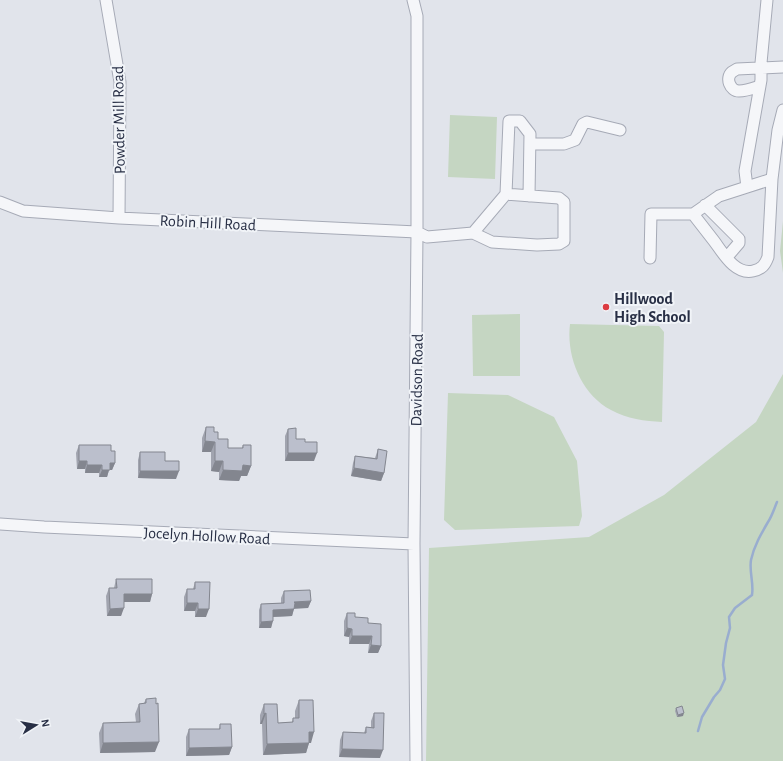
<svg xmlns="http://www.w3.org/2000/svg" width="783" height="761" font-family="'Alegreya Sans',sans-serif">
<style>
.green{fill:#c5d6c2}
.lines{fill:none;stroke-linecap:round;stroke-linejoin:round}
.stream{stroke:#99adcf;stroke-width:2.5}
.minor-casing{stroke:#a6aab6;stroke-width:13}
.minor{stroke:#f5f6f9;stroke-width:11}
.wall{fill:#a1a4af}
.shaded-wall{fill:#83868f}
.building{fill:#bbbfcc;stroke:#83868f}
.poi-dot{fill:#dc3b42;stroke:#f1f4f8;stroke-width:1.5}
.labels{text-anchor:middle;stroke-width:4;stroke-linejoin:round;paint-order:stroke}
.street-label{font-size:16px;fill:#282f45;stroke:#f1f4f8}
.poi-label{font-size:16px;font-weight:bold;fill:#282f45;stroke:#f1f4f8;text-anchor:start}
</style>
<rect width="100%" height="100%" fill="#e1e4eb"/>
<path class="green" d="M450,115L497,117L495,179L448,177Z
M783,221V273L780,251Z
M520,314V376H473L472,315Z
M570,324L659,326L664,332L662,422C645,421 627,419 611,410C581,394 566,356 570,324Z
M783,374V761H426L429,548L589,537L664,495L756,422Z
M448,393L508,395L554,417L577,461L582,516L579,526L455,530L444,520Z"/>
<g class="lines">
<path class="stream" d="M698,731L702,717L714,697L720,690L725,679L723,665L726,643L730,628L729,617L735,608L752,595C754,583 749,572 751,560C754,546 761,534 768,522C772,516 774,509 777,502"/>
<defs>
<path id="minor" d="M106,0L120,82L119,218
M413,0L417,16V232L414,544L416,761
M760,86C754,88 746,91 739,91C730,91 725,78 732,72C732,72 737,69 737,69L783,67
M530,144H564L575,140L583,124L587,122L620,130
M747,187L772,179L778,130L783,110
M506,194L509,121H520L530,134L529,196
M0,202L23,211L119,218L417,232L427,237L473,233L492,242L537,245L559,244L564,241V202L559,198L506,194L473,233
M705,205L739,239V243L727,257
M693,214C700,223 707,232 714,241C723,253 735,275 753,271C762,269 765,265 768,257L772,179
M650,258L651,214H693L719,196L747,187L745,171L761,80V63L767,0
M0,524L44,527L414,544"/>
</defs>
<use href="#minor" class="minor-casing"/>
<use href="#minor" class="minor"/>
</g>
<path class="wall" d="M206,427L214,432L218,439L228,448H242L243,445L251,466L247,476H241L239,481L219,480V472L211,471V452H202V438Z
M288,429L296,439L305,442L314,461H285V436Z
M79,445L111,451L115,463L112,470H109L107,477H99V473H85V469H77L76,453Z
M378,449L384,473L381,481L351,476L353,463L355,456L375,458Z
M140,452L165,461L176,479L138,478V460Z
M116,579L152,594L150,602H124L121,616H107L106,596L109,588H114Z
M195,582L206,617H195V611H184V597L187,589H193Z
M284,591L311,601L308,608H294L292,616L273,617L271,628H259V610L261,604L281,603V598Z
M347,613L355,617L368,623L381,646L378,653H368L369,644H349V637L344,636V621Z
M146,699L155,752L100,753L99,733L103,723L136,722L135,714L139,704L144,703Z
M299,700L311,743H309L306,753L263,755L262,724H260V715L264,704L278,723L292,722L293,718H295V711Z
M676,708L683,716L677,717L675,711Z
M374,713L380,758L339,757L340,740L343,732L364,733L366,727H371V721Z
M220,724L232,747L229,755L186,756V737L189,729H219Z"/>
<path class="shaded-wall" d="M205,441L215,442L211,452H202Z
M288,453H317L314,461H285Z
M79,461H87L85,469H77Z
M215,461H223L219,472L211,471Z
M110,463H115L112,470H109L107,477H99L102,470Z
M87,465H102L99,473H85Z
M243,465L251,466L247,476H241L239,481L219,480L223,470Z
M354,468L384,473L381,481L351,476Z
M140,471H179L176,479L138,478Z
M124,594H152L150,602H121Z
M311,601L308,608L292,609L294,602Z
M187,603H198L195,611H184Z
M124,608L121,616H107L110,609Z
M198,609H209L206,617H195Z
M294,609L292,616L271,617L273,610Z
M273,621L271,628H259L261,622Z
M347,628L352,629L349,637L344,636Z
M352,636H372L369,644H349Z
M371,645L381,646L378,653H368Z
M266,713L262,724H260L264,714Z
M684,713L683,716L677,717L678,715Z
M309,732H314L311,743H305Z
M159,742L155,752L100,753L103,743Z
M309,743L306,753L263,755L267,744Z
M232,747L229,755L186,756L189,748Z
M342,749L383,750L380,758L339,757Z"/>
<path class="building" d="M206,427H214V432H218V439H228V448H243V445H251V466L243,465L242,471L223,470V461H215V442L205,441Z
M296,428V439H305V442H317V453H288V429Z
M79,445H111V451H115V463H110V470H102V465H87V461H79Z
M378,449L387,451L384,473L354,468L355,456L377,459Z
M140,452H165V461H179V471H140Z
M116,579H152V594H124V608L110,609L109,588H117Z
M195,582H210L209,609H198V603H187V589H195Z
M310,590L311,601L294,602L295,603L294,609L273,610V621L261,622V604L284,603V591Z
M347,613H355V617L368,618V623L381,624V646L371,645L372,636H352V629L347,628Z
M156,698V704L158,703L159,742L103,743V723L140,722L139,704L146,703V699Z
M299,700H313L314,732H309V743L267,744L266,713L264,714V704H277L278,723L293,722V718H299Z
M682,706L684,713L678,715L676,708Z
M374,713H384L383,750L342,749L343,732L366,733V727L374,728Z
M220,724H231L232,747L189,748V729H220Z"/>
<circle class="poi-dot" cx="606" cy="307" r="4"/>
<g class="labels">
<g class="street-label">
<text transform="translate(118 120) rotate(-91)" y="6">Powder Mill Road</text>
<text transform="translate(208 222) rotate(3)" y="6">Robin Hill Road</text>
<text transform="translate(416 380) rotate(-89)" y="6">Davidson Road</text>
<text transform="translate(207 535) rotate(3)" y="6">Jocelyn Hollow Road</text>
</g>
<g class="poi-label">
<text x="614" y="304">Hillwood<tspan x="614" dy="18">High School</tspan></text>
</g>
</g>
<g transform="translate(36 725) rotate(79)" stroke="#f1f4f8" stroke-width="3" paint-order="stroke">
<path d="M0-3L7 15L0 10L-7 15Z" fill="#282f45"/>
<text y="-6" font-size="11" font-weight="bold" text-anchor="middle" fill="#282f45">N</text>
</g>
</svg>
